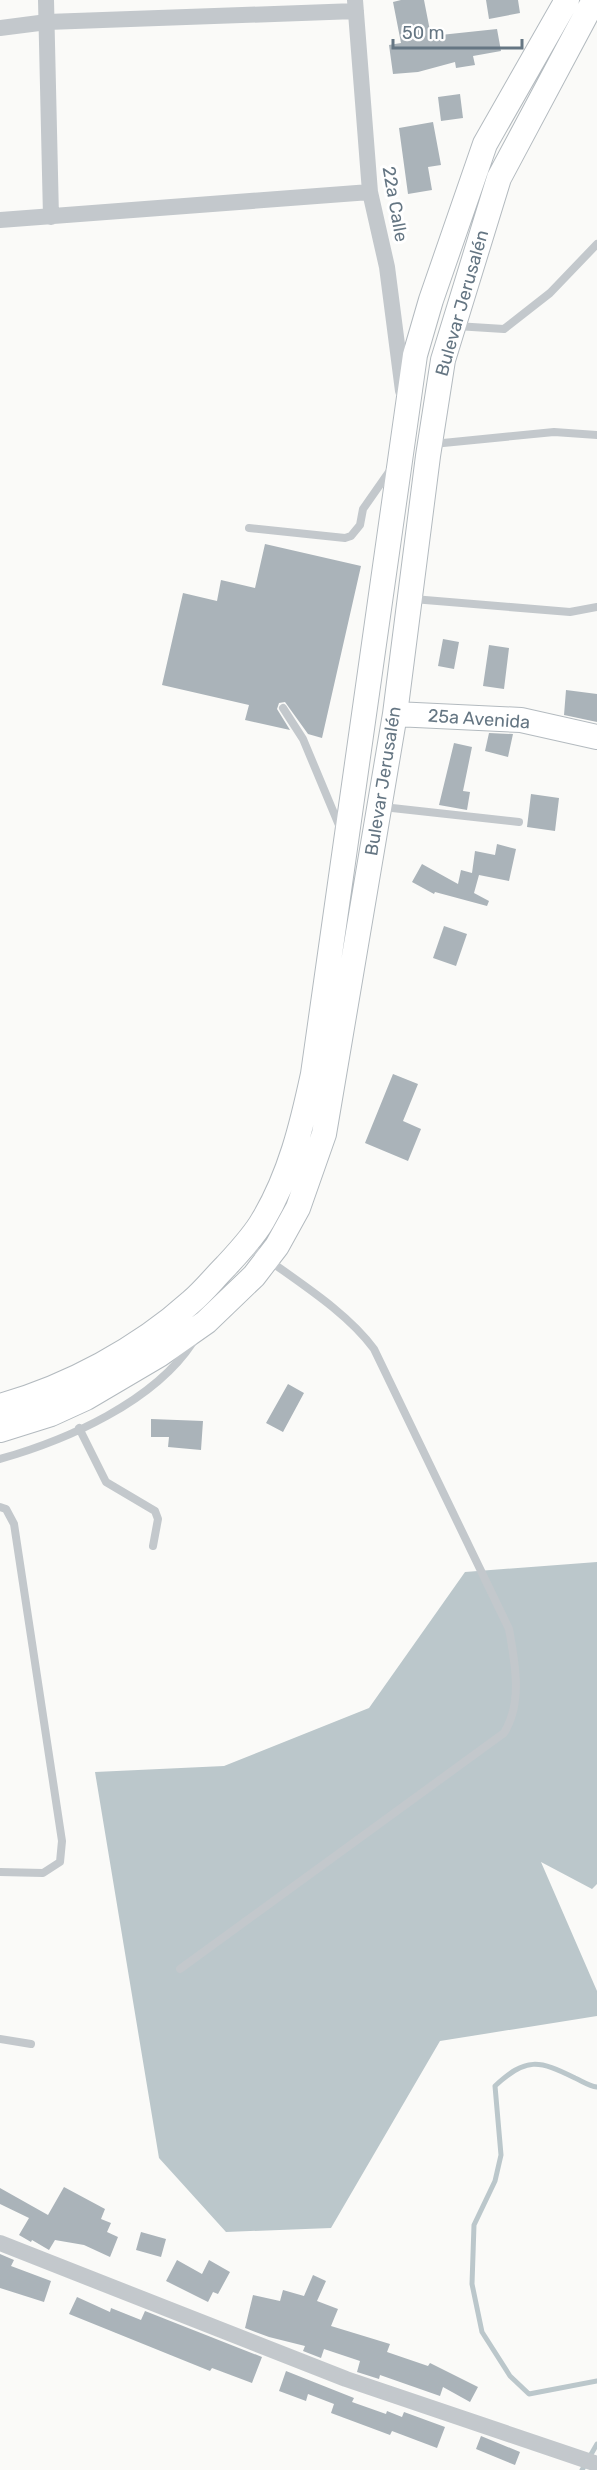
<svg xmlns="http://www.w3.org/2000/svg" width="597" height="2470" font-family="Rubik,sans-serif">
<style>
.water{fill:#bbc7cb}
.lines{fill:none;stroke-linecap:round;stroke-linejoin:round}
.stream{stroke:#bbc7cb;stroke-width:5}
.building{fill:#aab3b9}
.secondary-casing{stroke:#b3babf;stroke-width:26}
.lane{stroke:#c3c8cc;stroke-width:8}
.street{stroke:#c3c8cc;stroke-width:16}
.secondary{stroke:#fff;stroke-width:24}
.labels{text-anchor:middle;stroke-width:6;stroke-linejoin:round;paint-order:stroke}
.street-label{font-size:18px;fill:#657683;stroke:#fff}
</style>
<rect width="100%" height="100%" fill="#fafaf8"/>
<path class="water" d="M597,1562V1884L592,1889L541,1862L597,1991V2016L440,2041L331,2228L226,2232L159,2158L95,1772L224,1766L369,1708L465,1572Z"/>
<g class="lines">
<path class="stream" d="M597,2087C589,2086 582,2081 575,2078C539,2060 526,2057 495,2086L501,2155L495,2181L474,2225L472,2284L482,2332L510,2376L529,2394L597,2381
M582,2470L597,2444"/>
</g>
<path class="building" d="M401,0H424L431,36L497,29L501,51L473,56L475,65L456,68L455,62L418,72L393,74L389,45L401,43L393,2Z
M486,0H518L520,13L489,19Z
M460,94L463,118L441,121L438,97Z
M433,122L441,165L428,167L432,190L408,194L399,128Z
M265,544L361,566L322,738L308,734L285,702L279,703L277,709L290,730L245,720L249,705L162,685L183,593L217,601L221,580L255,588Z
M443,639L459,642L454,669L438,666Z
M489,645L509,648L504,689L483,686Z
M566,690L597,694V722L564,715Z
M489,733L513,734L508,757L485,751Z
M454,743L472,747L463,791L470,792L467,810L439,805Z
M531,794L559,798L555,831L527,827Z
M497,844L516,849L509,881L479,875L474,893L489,901L487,906L435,892L434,894L412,882L422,864L458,884L461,870L472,873L475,851L495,855Z
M444,926L467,934L456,966L433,958Z
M393,1074L418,1084L403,1121L421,1129L408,1161L365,1143Z
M288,1384L304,1393L283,1432L266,1423Z
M151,1419L203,1421L201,1450L168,1447L169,1437H151Z
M64,2187L105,2209L101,2219L111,2223L107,2232L118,2237L110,2257L84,2245L55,2240L49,2250L32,2240L31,2242L19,2235L29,2218L0,2204V2188L48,2215Z
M141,2232L166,2239L161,2257L136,2250Z
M0,2254L14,2260L11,2266L51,2281L44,2302L0,2288Z
M177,2260L202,2274L209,2260L230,2272L218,2294L213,2292L208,2302L166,2281Z
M313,2275L326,2281L317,2301L338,2309L331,2326L390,2344L387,2352L428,2366L430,2363L478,2387L470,2402L443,2387L440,2396L380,2375L379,2379L357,2372L360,2361L324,2349L321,2358L303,2351L305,2346L269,2337L245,2328L253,2295L280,2301L283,2290L304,2296Z
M77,2297L110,2312L111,2308L141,2320L145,2311L262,2357L252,2383L212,2368L210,2371L69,2314Z
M286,2371L354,2398L352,2402L386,2414L387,2411L402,2417L404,2412L445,2427L437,2448L392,2431L390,2435L331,2413L334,2404L308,2394L306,2401L279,2391Z
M481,2436L520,2452L515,2465L476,2449Z"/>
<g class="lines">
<defs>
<path id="secondary" d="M395,714L521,720L597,737
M0,1406C68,1387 139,1349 191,1302C204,1291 214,1278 226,1266C239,1252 254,1236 263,1220C290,1175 302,1125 313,1074L415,355L431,300L485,144L567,0
M0,1430L51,1414L86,1398L159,1355L206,1322L254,1276L277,1246L298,1208L324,1134L395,714L428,456L443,360L499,178L594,0"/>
</defs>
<use href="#secondary" class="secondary-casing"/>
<path class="lane" d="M456,326L504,329L550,293L597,244
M433,444L554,432L597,435
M249,528L345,538L351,536L360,525L363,509L391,469
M413,599L570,612L597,607
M283,708L303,739L341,830
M383,807L519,822
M79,1428L106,1482L155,1511L158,1519L153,1546
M0,1459C67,1440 154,1402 193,1342
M0,1507L6,1509L14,1524L62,1841L60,1862L43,1873L0,1872
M180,1969L504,1733C523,1702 515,1663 509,1629L374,1349C344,1308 288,1276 248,1245
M0,2039L31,2044"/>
<path class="street" d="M46,0L51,217
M355,0L370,192L387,267L403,391
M0,28L47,22L356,11
M0,220L370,192
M0,2243L346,2379L597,2464"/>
<use href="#secondary" class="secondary"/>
</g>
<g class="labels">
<g class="street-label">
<text transform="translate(395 204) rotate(80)" y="6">22a Calle</text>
<text transform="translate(462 303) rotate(-74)" y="6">Bulevar Jerusalén</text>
<text transform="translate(479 719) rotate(4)" y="6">25a Avenida</text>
<text transform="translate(383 781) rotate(-81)" y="6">Bulevar Jerusalén</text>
</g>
</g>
<path d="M393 39v9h129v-9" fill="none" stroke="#657683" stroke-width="3"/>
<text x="402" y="39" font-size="18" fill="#657683" stroke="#ffffff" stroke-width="4.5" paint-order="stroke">50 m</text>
</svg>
